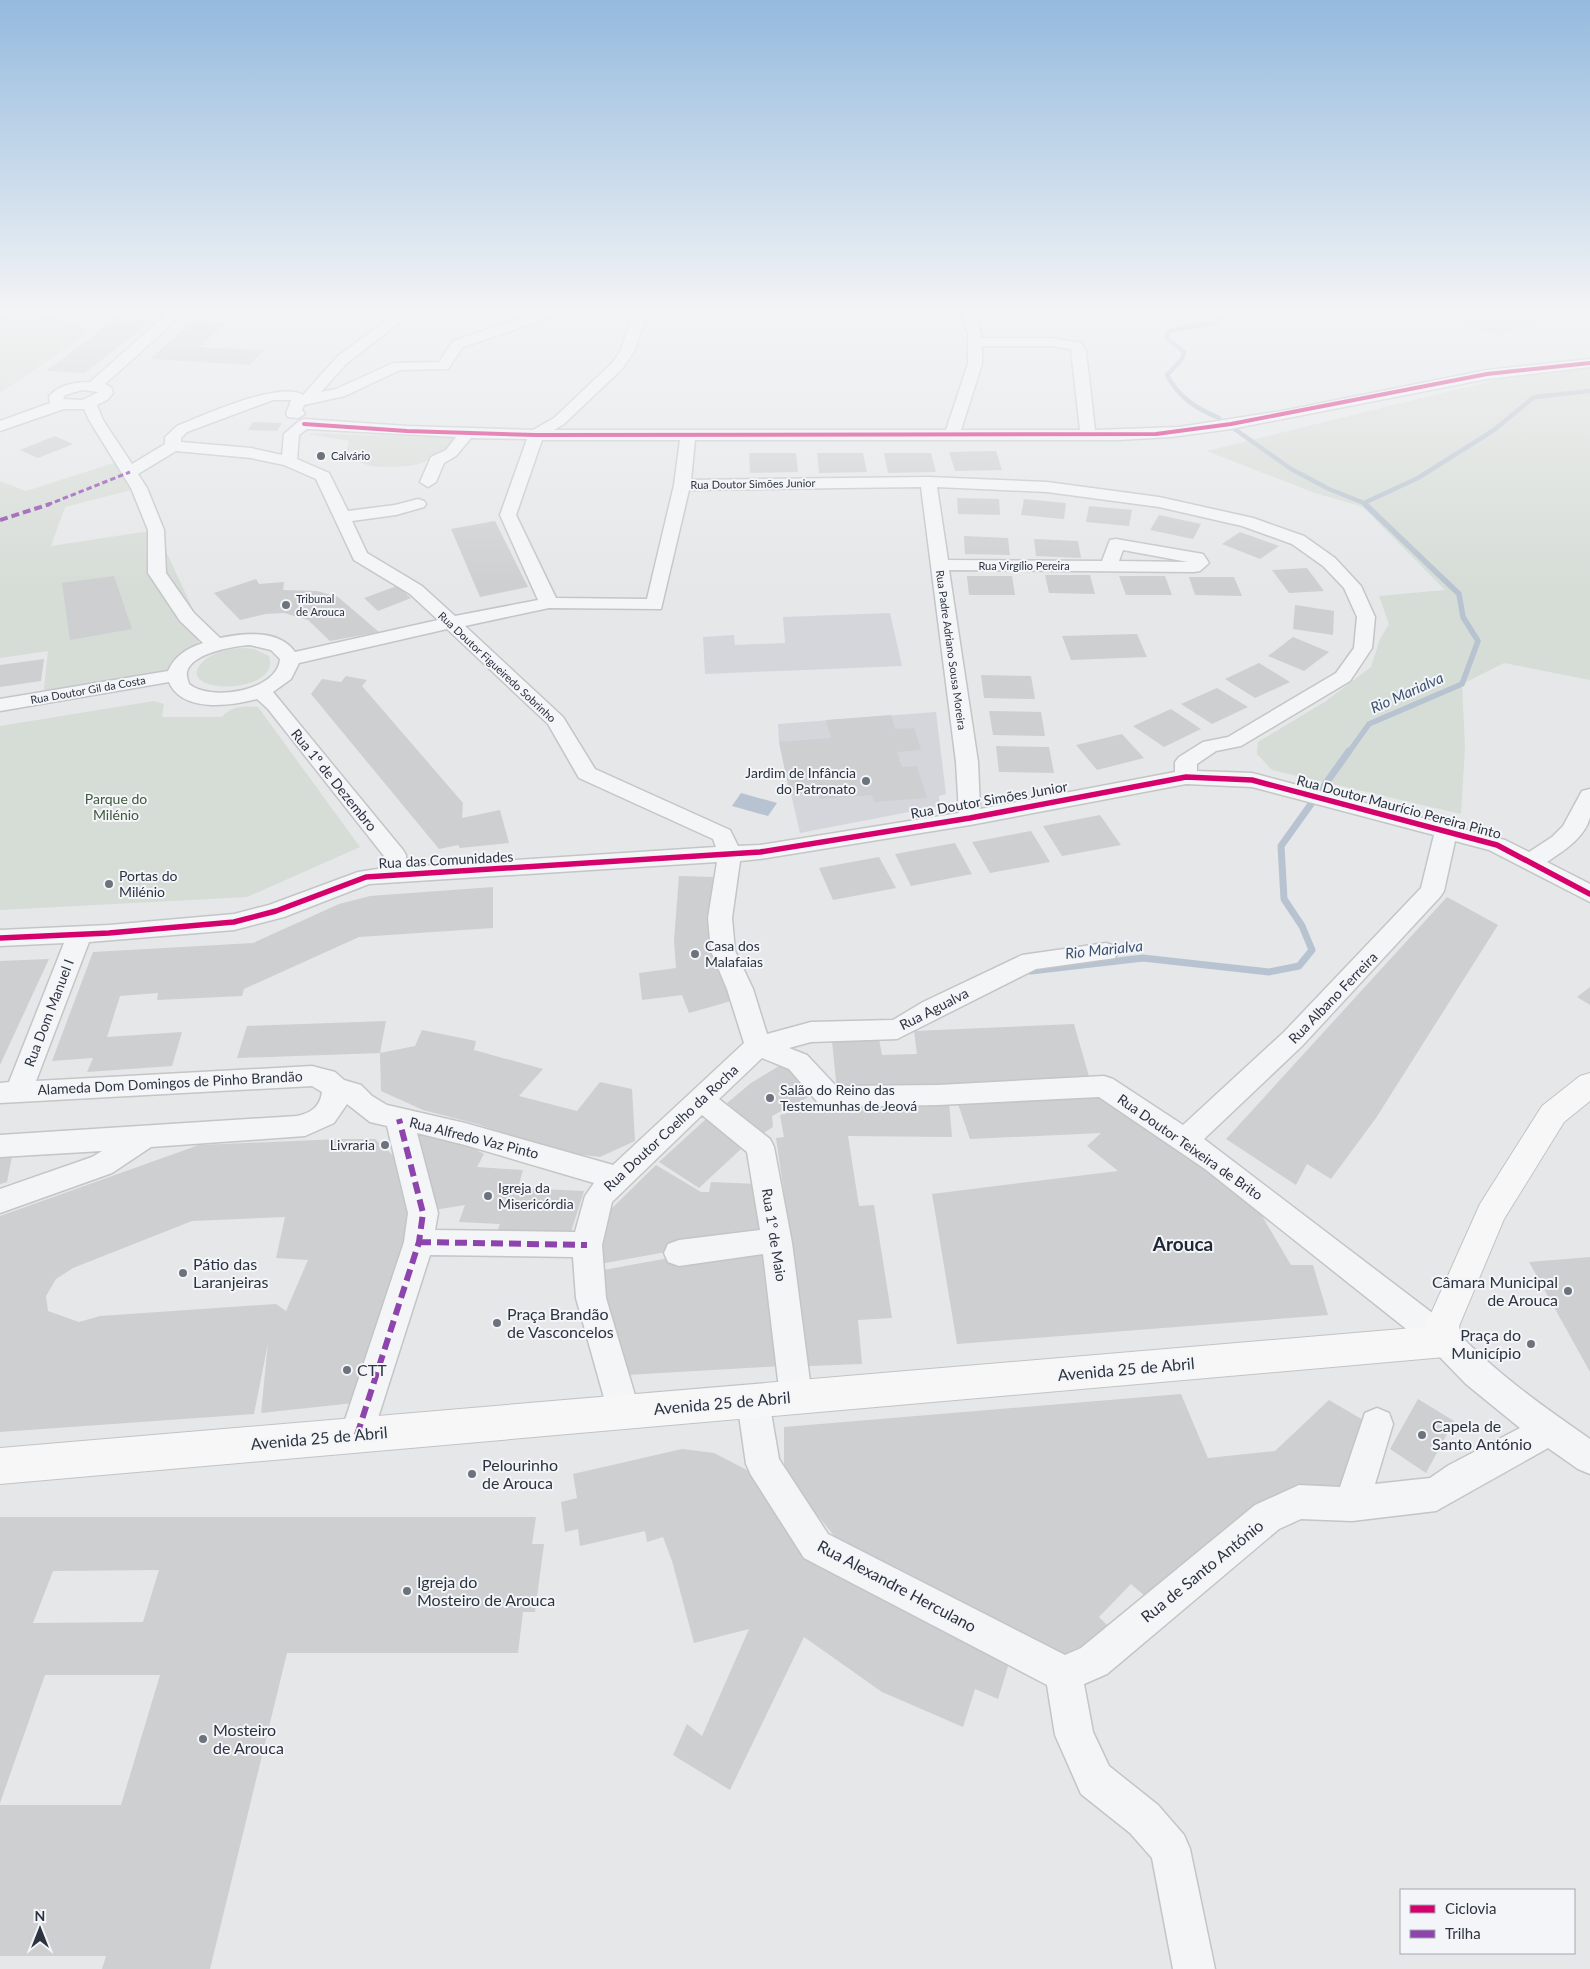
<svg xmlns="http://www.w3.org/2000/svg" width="1590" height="1969" font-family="Lato,sans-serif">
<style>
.built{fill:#d4d6dc}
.green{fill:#d6dcd6}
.water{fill:#b7c3d0}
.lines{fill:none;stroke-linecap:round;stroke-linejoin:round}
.stream-far2{stroke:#b7c3d0;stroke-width:4.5}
.stream-far1{stroke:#b7c3d0;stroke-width:5.5}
.stream{stroke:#b7c3d0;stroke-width:7}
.building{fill:#cdcfd1;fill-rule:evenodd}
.minor-casing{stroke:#c3c5c7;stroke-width:3}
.major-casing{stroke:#c1c4c6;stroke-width:2}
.minor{fill:#f4f5f6;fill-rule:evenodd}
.major{fill:#f7f7f8;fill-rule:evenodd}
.quiet-far2{stroke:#8e44ad;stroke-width:3;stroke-dasharray:5.5 3;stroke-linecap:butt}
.quiet-far1{stroke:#8e44ad;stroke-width:4;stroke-dasharray:8 4;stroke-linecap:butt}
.quiet{stroke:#8e44ad;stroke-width:6;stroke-dasharray:12 6;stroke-linecap:butt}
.cycleway-far1-casing{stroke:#f3f5f8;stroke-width:5.5}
.cycleway-casing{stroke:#f3f5f8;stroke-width:9}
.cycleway-far1{stroke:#d6006c;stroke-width:4}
.cycleway{stroke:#d6006c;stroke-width:5.5}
.poi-dot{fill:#6d737c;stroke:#f3f5f8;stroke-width:2}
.labels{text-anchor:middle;stroke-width:4;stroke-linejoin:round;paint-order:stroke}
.far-poi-label{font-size:11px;fill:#2d3441;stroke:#f3f5f8;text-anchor:start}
.far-street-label{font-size:11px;fill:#2d3441;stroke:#f3f5f8}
.poi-label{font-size:14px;fill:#2d3441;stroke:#f3f5f8;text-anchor:start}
.street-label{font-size:14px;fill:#2d3441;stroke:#f3f5f8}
.park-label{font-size:14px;fill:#415b3c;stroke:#f3f5f8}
.water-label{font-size:15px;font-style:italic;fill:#3c5270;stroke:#f3f5f8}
.near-poi-label{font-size:16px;fill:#2d3441;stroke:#f3f5f8;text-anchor:start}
.near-street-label{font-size:16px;fill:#2d3441;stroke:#f3f5f8}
.district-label{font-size:19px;font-weight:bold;fill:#1f2532;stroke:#f3f5f8}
</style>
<rect width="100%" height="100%" fill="#e5e7e9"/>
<path class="built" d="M890,613L902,666L705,674L703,637L734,635L735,645L785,643L783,617Z
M936,712L946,794L939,796L940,806L800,833L779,742L778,724Z"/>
<path class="green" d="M24,309L81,325L88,333L0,393V315L6,316Z
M181,309H278L262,317L177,321Z
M1472,309H1590V322L1567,315L1498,335L1459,322L1469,315Z
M1590,363V680L1504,663L1462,684L1465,746L1461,814L1272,770L1257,754L1258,742L1326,701L1371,667L1380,639L1389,624L1379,596L1445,590L1363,507L1312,492L1207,451L1559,364Z
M314,433L457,438C432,466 411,469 373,466C362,465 360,459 344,461L349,441L309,434Z
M123,460L139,488L65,507L51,546L156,530L204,633L177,675L43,698L48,651L0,658V481L26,491Z
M243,648L254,649L269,656C282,695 177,695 200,665C210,652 228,649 243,648Z
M154,701L164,704L162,717H222C232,706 243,706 258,707L360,847L247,897L0,910V726Z"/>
<path class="water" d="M741,793L777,803L768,816L732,806Z"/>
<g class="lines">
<path class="stream-far2" d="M1219,418C1197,409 1178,397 1167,375L1182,359L1184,352L1167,338L1168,332L1173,330L1212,323L1222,317L1223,309
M1236,430L1291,469L1329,489L1364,503
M1366,505L1364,503L1418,478L1494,430L1534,397L1590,391"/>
<path class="stream-far1" d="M1349,752L1369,724L1462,684L1478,641L1463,617L1459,594L1365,504"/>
<path class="stream" d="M1031,971L1143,958L1269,972L1299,966L1312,950L1302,926L1284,899L1281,846L1349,751"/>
</g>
<path class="building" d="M122,309H160L155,317L135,334L85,373L46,371L98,332Z
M193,321L226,323L199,347L264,350L250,365L150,359Z
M253,422L282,423L277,431L248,430Z
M55,436L73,444L38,458L20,450Z
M996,451L1002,470L955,471L949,452Z
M749,453H796L798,472L750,473Z
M817,453H863L867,472L819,473Z
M884,453H931L936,472L888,473Z
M957,498L999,499L1000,515L958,514Z
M1024,499L1066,503L1064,519L1021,515Z
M1089,506L1132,510L1129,526L1086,522Z
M1159,515L1201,524L1193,539L1150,530Z
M495,521L528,587L480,597L451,529Z
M1240,532L1279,546L1260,559L1222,544Z
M964,536L1008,538L1010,555L965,554Z
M1034,539L1078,541L1081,558L1036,556Z
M1307,568L1324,591L1289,593L1272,570Z
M1045,575H1090L1095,594L1049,593Z
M114,576L132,629L70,640L62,583Z
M967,576H1012L1015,595H969Z
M1119,576H1165L1172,595H1126Z
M1189,577H1234L1242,596L1195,595Z
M256,579L259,584L284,582L283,590L317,591L338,597L379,632L330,641L308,620L284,613L265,614L240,620L214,593Z
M397,586L411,598L378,611L364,598Z
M1295,605L1334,611L1333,635L1293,629Z
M1137,634L1147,657L1071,660L1062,636Z
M1293,637L1329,652L1304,671L1268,656Z
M44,659L41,681L0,687V665Z
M1259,663L1290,682L1255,698L1225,679Z
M981,675L1031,676L1035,699L984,698Z
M346,676L367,680L362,686L463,803L462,818L500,810L509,843L460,848L458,845L439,849L311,694L322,679L341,682Z
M1217,688L1248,707L1212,724L1181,704Z
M1171,709L1201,729L1164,747L1133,726Z
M989,711L1041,712L1045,736L993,735Z
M891,715L895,729L914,728L921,750L897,752L902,767L917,766L927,798L874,802L872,795L820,799L818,792L790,795L779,742L831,738L826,720Z
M1122,734L1144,758L1097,770L1076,745Z
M996,746L1049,747L1054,773L999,772Z
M1100,815L1121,845L1062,856L1043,826Z
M1031,831L1050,862L990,873L972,842Z
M955,843L972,874L911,886L895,854Z
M879,857L896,888L833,900L819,868Z
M679,876L713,877L710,934L731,1001L689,1013L682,995L642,1000L639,973L676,968L674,940Z
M493,887V928L359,937L244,989L242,996L157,1000L158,993L120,996L107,1037L182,1032L172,1066L87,1072L93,1058L52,1061L93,952L253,943L339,904L370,896Z
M1447,897L1498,925L1376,1118L1331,1179L1307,1164L1296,1185L1226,1139Z
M49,959L0,1065V961Z
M1590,987V1005L1577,997Z
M386,1021L380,1053L237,1058L247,1026Z
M1074,1024L1090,1080L837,1091L832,1041L879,1039L882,1055L917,1054L914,1031Z
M422,1030L476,1041L474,1050L543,1069L519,1096L577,1111L600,1082L632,1089L635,1141L600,1157L559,1152L477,1124L423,1110L381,1091L380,1053L415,1046Z
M784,1063L816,1093L772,1116L773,1127L762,1134L727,1103L751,1083Z
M1093,1089L1142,1123L1259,1211L1291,1265H1313L1328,1315L957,1344L932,1194L1118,1171L1087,1146L1101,1133L970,1139L957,1101Z
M836,1101H949L952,1137L848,1136L859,1206L874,1205L892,1318L858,1320L862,1364L809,1366L776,1138L784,1137L780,1115Z
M706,1119L741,1149L699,1188L659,1162Z
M423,1129L446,1134L484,1154L477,1167L523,1170L518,1188L584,1191L569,1238L496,1234L500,1224L459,1222L465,1205L434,1210L414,1136Z
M340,1139H375L407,1168L410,1240L354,1403L261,1413L268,1343L254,1414L0,1432V1216L199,1145ZM285,1217L276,1258L308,1260L286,1311L276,1304L100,1316L79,1322L48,1311L46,1296L56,1279L73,1268L192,1221Z
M12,1156L7,1182L0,1184V1157Z
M656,1165L701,1192H709L711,1182L758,1184L765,1234L600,1264L605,1215Z
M767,1249L782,1366L627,1375L598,1271L669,1258Z
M1590,1257V1372L1529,1262Z
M1181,1394L1208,1458L1275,1451L1329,1400L1365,1421L1345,1495L1292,1492L1147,1598L1131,1584L1099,1617L1112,1630L1068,1660L835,1537L784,1474V1427Z
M1418,1399L1454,1421L1426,1473L1390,1449Z
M682,1449L714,1453L747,1470L781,1522L1010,1660L998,1699L975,1689L963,1727L882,1692L804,1637L730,1790L673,1755L687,1724L702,1736L749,1629L694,1643L672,1561L663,1537L647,1542L645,1531L580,1546L578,1529L565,1532L561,1502L577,1498L573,1474Z
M0,1517H536L532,1544H544L535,1612H523L518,1653H287L210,1969H102L106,1956H0V1805H121L160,1675H45L0,1803ZM159,1570L143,1622L33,1623L53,1571Z"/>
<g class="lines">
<defs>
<path id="minor" d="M169,309H182L171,325L105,384L111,387L113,393L107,400L97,405L103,420L132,464L165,444V437L177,426C202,416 280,380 303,395L337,357L396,313V309H409V315L347,363L321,392L336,389L393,363L439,362L453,341L549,309H568L567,312L463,347L448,369L400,370L345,396L304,405L302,410L305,414L298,418L288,417L286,414L291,400H273L187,432L181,438V442L251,448L282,455L284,434L299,421L304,419L407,426L533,430L554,418L612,363L620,352L632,317L639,313L646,317L634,352L622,369L564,424L554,430H946L968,364V334L961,309H974L982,338H1051L1081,343L1086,351L1095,430L1179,427L1282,411L1487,370L1590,359V367L1487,379L1231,429L1171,437L1118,440H695L691,480L928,477L1047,482L1159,497L1253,518L1304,536L1335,558L1361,586L1375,617L1372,648L1350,681L1241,746L1216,751L1197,764V771L1252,773L1505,840L1529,852L1552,837L1563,826L1582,791L1590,789C1590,798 1590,809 1590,817C1585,838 1563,851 1547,862L1590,884V902L1489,850L1455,841L1444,891L1440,897L1302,1046L1204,1139L1456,1331C1496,1373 1542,1406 1590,1439V1474L1578,1469L1548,1448L1436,1511L1352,1521L1301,1519L1279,1529L1107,1674L1084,1684L1093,1732L1109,1766L1158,1805L1184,1835L1190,1849L1215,1969H1173L1152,1858L1130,1833L1081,1794L1055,1735L1047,1685L804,1558L751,1475L746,1464L737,1401L742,1390L753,1386L764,1390L769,1401L779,1459L828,1534L1065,1655L1081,1648L1255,1505L1299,1485L1340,1487L1365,1413L1377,1408L1389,1413L1393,1424L1375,1484L1430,1478L1449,1465L1520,1428L1466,1384L1434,1351L1205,1169L1099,1097L938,1105L829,1107L819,1104L789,1069L762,1058L719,1099L770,1139L774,1147L792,1243L812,1397L807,1408L796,1412L785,1408L780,1397L763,1254L679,1266L668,1262L664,1253L668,1244L679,1240L760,1230L747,1152L702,1115L612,1202L602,1245L606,1298L640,1412L636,1423L624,1427L612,1423L608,1412L576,1298L573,1257L430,1255L369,1446L357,1451L345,1446L340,1435L404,1242L408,1213L387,1126L370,1122L347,1104L334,1123L305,1136L151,1147L112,1173L0,1213V1189L92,1157L102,1151L0,1157V1135L297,1116C311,1113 320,1107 322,1092L312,1086L0,1103V1083L9,1082L64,943L0,946V930L109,925L234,914L269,905L358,872L384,868V856L268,709L257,699C231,706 182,713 169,682L0,711V699L168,671C175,655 188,648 203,643L180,621L148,573V530L131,488L89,420L84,409H64L0,431V421L50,403L49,397C57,385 76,382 90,382L161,319ZM982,346H1051L1071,349L1080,430H961L982,364ZM82,390L99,392L82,400L63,399L65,395ZM307,429L456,437L446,450L431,457L420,482L428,487L436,482L444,463L456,456L471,438L527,439L500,515L538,600L455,616L422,586L367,553L352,521L396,515L424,507L426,504L424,501L418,499L395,505L348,511L329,473L297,459L299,435ZM542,440H680L674,485L647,599L556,598L516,515ZM176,451L251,458L284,465L316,479L354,560L410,594L438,620L295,652C279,629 243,633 220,638L194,613L166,573L164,530L147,488L138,474ZM921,487L956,762L959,813L760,845L738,846L730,830L595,769L563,717L465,626L549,608L661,609L689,490ZM937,487L1047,492L1159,507L1242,526L1292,544L1323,566L1344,588L1357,617L1354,648L1336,673L1228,737L1203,742L1179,757L1175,762V772L980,809L978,762L949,570L1194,572L1200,571L1209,563L1203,554L1116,539L1110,540L1102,561L948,560ZM1123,550L1188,562L1119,561ZM447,629L548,724L579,778L713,839L716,847L406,867V855L403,850L273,692L291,679L299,663ZM250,645L271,650L280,659C278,691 210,702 189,684C188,680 186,675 187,672C191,653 234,646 250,645ZM1186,784L1252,787L1434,835L1421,888L1284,1032L1183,1125L1113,1079L1104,1076L938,1085L836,1086L807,1055L789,1048L811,1042L897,1039L1036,969L1115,958L1118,952L1115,946L1106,943L1022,955L923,1002L893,1020L811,1022L767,1034L753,989L735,951L732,918L740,861L760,859L970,825ZM717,862L708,918L711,951L727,989L744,1043L613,1165L465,1123L387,1105L372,1096L361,1085L344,1080L335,1072L312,1066L36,1081L89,942L234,930L284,917L369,884ZM417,1133L465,1145L594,1183L585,1196L575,1232L435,1230L438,1213Z"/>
<path id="major" d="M1590,1073V1101L1564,1122L1504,1219L1459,1326L1462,1341L1457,1352L1445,1357L0,1484V1448L1425,1327L1480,1204L1542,1106L1580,1076Z"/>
</defs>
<use href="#minor" class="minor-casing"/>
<use href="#major" class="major-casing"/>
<use href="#minor" class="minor"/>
<use href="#major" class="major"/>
<path class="quiet-far2" d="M47,505L130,472"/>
<path class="quiet-far1" d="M0,520L50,504"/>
<path class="quiet" d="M419,1242L587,1245
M357,1435L419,1242L423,1213L399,1119"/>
<defs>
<path id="cycleway-far1" d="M304,424L407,431L536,435L1156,434L1231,424L1487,374L1590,363"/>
<path id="cycleway" d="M0,938L109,933L234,922L276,911L366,877L760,852L970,818L1186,777L1252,780L1497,845L1590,894"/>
</defs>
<use href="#cycleway-far1" class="cycleway-far1-casing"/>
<use href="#cycleway" class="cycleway-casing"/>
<use href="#cycleway-far1" class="cycleway-far1"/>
<use href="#cycleway" class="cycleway"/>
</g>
<linearGradient id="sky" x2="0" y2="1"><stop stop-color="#94bade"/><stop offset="0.53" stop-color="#f3f4f5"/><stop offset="1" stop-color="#f3f4f5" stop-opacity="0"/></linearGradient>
<rect width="1590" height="585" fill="url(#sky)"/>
<g class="poi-dot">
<circle cx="321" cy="456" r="5"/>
<circle cx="286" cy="605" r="5"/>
<circle cx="866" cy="781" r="5"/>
<circle cx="109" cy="884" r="5"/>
<circle cx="695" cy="954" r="5"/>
<circle cx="770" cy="1098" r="5"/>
<circle cx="385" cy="1145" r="5"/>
<circle cx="488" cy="1196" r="5"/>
<circle cx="183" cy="1273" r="5"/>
<circle cx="1568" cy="1291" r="5"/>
<circle cx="497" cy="1323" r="5"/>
<circle cx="1531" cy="1344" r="5"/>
<circle cx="347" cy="1370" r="5"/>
<circle cx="1422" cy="1435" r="5"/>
<circle cx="472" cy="1474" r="5"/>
<circle cx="407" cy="1591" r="5"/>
<circle cx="203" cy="1739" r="5"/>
</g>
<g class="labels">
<g class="far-poi-label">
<text x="331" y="460">Calvário</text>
<text x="296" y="603">Tribunal<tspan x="296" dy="13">de Arouca</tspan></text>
</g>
<g class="far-street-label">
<text transform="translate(753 484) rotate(-1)" y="4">Rua Doutor Simões Junior</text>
<text x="1024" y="570">Rua Virgílio Pereira</text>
<text transform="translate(951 650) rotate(82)" y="4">Rua Padre Adriano Sousa Moreira</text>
<text transform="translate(497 667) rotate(43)" y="4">Rua Doutor Figueiredo Sobrinho</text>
<text transform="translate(88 690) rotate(-10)" y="4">Rua Doutor Gil da Costa</text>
</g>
<g class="poi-label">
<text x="856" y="778" text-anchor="end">Jardim de Infância<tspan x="856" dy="16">do Patronato</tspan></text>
<text x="119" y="881">Portas do<tspan x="119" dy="16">Milénio</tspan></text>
<text x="705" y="951">Casa dos<tspan x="705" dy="16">Malafaias</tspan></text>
<text x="780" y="1095">Salão do Reino das<tspan x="780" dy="16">Testemunhas de Jeová</tspan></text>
<text x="375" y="1150" text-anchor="end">Livraria</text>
<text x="498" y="1193">Igreja da<tspan x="498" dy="16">Misericórdia</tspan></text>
</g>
<g class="street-label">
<text transform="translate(334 780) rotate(51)" y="5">Rua 1º de Dezembro</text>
<text transform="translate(989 800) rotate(-10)" y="5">Rua Doutor Simões Junior</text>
<text transform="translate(1399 807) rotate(15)" y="5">Rua Doutor Maurício Pereira Pinto</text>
<text transform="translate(446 860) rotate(-3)" y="5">Rua das Comunidades</text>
<text transform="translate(1333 998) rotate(-46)" y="5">Rua Albano Ferreira</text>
<text transform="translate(934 1009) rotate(-27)" y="5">Rua Agualva</text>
<text transform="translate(49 1013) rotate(-69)" y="5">Rua Dom Manuel I</text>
<text transform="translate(170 1083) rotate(-3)" y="5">Alameda Dom Domingos de Pinho Brandão</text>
<text transform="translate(671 1128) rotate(-43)" y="5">Rua Doutor Coelho da Rocha</text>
<text transform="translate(474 1138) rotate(14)" y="5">Rua Alfredo Vaz Pinto</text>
<text transform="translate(1190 1147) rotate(35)" y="5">Rua Doutor Teixeira de Brito</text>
<text transform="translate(774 1235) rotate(81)" y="5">Rua 1º de Maio</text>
</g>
<g class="park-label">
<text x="116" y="804">Parque do<tspan x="116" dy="16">Milénio</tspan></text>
</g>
<g class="water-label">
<text transform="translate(1407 693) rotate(-24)" y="5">Rio Marialva</text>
<text transform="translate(1104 950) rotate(-6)" y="5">Rio Marialva</text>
</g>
<g class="near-poi-label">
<text x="193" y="1270">Pátio das<tspan x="193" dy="18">Laranjeiras</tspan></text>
<text x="1558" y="1288" text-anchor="end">Câmara Municipal<tspan x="1558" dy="18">de Arouca</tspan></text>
<text x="507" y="1320">Praça Brandão<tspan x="507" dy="18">de Vasconcelos</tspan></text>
<text x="1521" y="1341" text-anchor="end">Praça do<tspan x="1521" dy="18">Município</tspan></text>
<text x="357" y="1376">CTT</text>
<text x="1432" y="1432">Capela de<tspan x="1432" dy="18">Santo António</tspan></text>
<text x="482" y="1471">Pelourinho<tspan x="482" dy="18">de Arouca</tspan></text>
<text x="417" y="1588">Igreja do<tspan x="417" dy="18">Mosteiro de Arouca</tspan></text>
<text x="213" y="1736">Mosteiro<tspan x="213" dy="18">de Arouca</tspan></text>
</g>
<g class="near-street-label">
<text transform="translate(1126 1369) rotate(-5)" y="6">Avenida 25 de Abril</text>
<text transform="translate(722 1403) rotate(-5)" y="6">Avenida 25 de Abril</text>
<text transform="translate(319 1438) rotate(-5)" y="6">Avenida 25 de Abril</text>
<text transform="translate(1202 1571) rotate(-39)" y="6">Rua de Santo António</text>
<text transform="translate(897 1586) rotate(28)" y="6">Rua Alexandre Herculano</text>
</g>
<g class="district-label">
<text x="1183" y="1251">Arouca</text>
</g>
</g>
<rect x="1400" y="1889" width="175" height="65" fill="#f3f5f8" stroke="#a4a8af"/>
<rect x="1410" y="1905" width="25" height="8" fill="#d6006c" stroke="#a4a8af"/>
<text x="1445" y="1914" font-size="15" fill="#2d3441">Ciclovia</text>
<rect x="1410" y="1930" width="25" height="8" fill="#8e44ad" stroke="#a4a8af"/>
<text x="1445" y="1939" font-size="15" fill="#2d3441">Trilha</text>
<g transform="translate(40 1929)" stroke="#f3f5f8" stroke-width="4" paint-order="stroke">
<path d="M0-4L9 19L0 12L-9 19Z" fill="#2d3441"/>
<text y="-8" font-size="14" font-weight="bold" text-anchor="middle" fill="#2d3441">N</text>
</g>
</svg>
